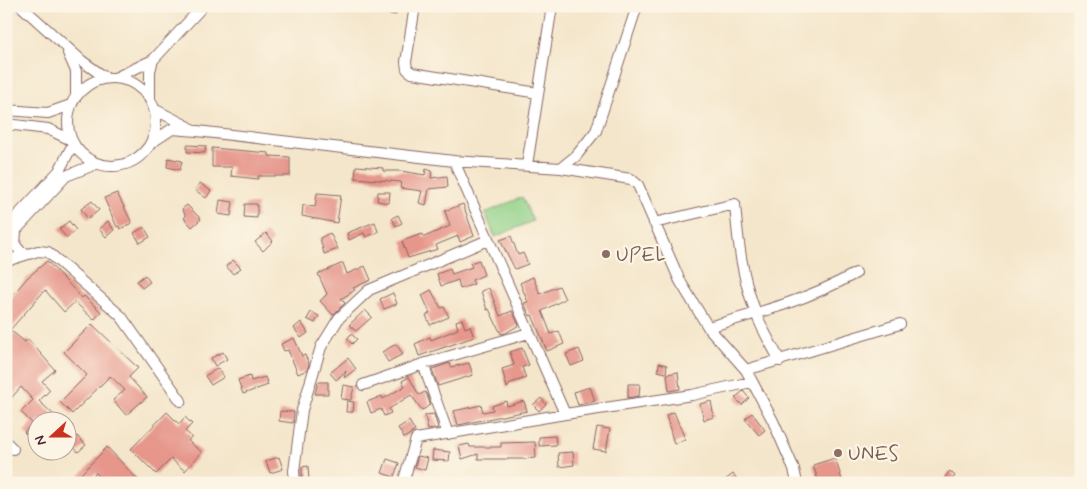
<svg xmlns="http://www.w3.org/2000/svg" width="1087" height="489" font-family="Mynerve,sans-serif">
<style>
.green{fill:#8fd188;stroke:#6c785a}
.building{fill:#e6968b}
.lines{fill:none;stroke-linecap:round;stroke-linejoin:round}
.minor-casing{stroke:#866563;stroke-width:12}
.minor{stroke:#fff;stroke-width:10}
.education-dot{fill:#8d6e63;stroke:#fcf5e5;stroke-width:2}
.labels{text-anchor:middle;stroke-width:4.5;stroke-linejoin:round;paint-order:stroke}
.education-label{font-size:20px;fill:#785e54;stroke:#fcf5e5;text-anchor:start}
</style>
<rect width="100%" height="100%" fill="#fcf5e5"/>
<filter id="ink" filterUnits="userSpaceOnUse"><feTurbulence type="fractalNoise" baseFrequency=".02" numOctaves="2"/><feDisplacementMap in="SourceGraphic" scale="10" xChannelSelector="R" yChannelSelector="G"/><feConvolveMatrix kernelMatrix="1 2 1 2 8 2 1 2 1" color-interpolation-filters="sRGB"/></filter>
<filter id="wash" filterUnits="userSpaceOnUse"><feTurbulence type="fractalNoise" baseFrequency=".0096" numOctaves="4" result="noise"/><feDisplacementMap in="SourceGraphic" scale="20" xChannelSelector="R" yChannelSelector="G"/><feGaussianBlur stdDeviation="1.12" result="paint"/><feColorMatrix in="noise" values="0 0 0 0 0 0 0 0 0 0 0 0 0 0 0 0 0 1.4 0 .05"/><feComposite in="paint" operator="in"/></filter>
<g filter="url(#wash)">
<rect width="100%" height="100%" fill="#f4e6cb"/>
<path class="green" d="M522,197L533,221L495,237L485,213Z"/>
<g id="blocks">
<path class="building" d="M380,6H397L396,15L380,13Z
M187,145L206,146L205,153L187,152Z
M212,148L269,153V156L290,157V176H258V179L231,176L232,167H212Z
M168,158L182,161L180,170L167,167Z
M356,166L383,168V171H401L425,175L426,169L432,171L431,178L447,176L448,187L429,189L426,205L419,203L422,191L400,188L401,182L355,178Z
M200,183L211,191L206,198L195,190Z
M378,192H390L389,203L377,201Z
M117,193L132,223L120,229L119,226L117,227L104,198Z
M317,193L341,195L337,223L302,216L303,205L315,207Z
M220,200L233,202L231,216L218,214Z
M92,201L99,210L88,219L81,209Z
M245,204H257V218L244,217Z
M463,204L474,236L460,242L458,236L436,245L438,249L408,258L402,241L422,234L424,237L450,226L445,211Z
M187,205L201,219L192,227L184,218L186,216L182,209Z
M398,215L402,223L396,226L392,218Z
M69,221L76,230L67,238L59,229Z
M108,221L114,230L106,237L99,229Z
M375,222L378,232L366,237L364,233L349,240L347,233Z
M144,227L150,237L140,243L134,233Z
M266,233L273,241L263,251L255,242Z
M330,233L338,249L324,254L320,238Z
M511,236L518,255L523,253L528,264L515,269L500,240Z
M233,260L241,268L233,274L226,266Z
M479,260L484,275L472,280L474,284L460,289L458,280L441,286L437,274L450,269L452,274L472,267L470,263Z
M47,261L82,298L84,296L101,312L94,320L75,302L64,312L45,290L10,330L25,342L28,339L55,370L42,381L50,390L39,401L56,417L52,422H38V434L32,440L24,432L32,423L21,412L33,400L21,387L6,404V303L27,278Z
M343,263L347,274L365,266L371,280L353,288L355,290L341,299L345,303L333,315L320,301L327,294L318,274Z
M145,275L150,282L142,288L137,281Z
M533,277L540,294L559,286L565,299L542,311L551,334L559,331L564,344L547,351L532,315L530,316L524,303L528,302L520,283Z
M489,288L500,316L512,311L519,325L506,333L501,334L489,309L487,310L481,291Z
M431,290L441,308L444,307L449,317L430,325L426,315L430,313L422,295Z
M393,293L397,304L384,309L380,299Z
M365,310L372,317L356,331L349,325Z
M311,312L319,316L315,323L307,319Z
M462,319L465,328L470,326L474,337L419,356L415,344L430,337L431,340L458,329L456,321Z
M301,322L308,333L301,338L294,328Z
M92,324L138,368L129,377L147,397L126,415L113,400L125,390L110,376L72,414L60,402L87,375L64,352Z
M351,334L357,339L352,344L347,339Z
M294,338L302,356L305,355L309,364L307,370L298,374L288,350L284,351L281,344Z
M396,344L403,354L388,362L382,352Z
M522,348L529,365L522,367L526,378L511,383L507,388L502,369L514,365L510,352Z
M579,349L584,361L571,366L566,354Z
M223,352L227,359L215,366L211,358Z
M348,358L356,369L344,378L346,371L336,380L330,373Z
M450,363L451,367L469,363L473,375L438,386L432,369Z
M659,363L667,365L666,373L658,371Z
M218,368L224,377L211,385L205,376Z
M678,372L680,389L669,391L667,374Z
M250,376L251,381L265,377L268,385L243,394L238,380Z
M409,377L419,395L425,392L427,395L430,404L426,408L422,410L411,395L389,409L391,413L384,416L381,409L371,413L367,402L382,396L383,399L405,386L402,381Z
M318,382H328V394H315Z
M628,384H640L639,396L628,398Z
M343,385L354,387L351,400L341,399Z
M590,387L595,401L578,405L574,392Z
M743,391L749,398L742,405L735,398Z
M541,398L546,404L539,411L533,405Z
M347,401L354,402L353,412H346Z
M506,401L507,406L524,401L527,411L458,425L454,411L481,405L483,412L493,410L492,406Z
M711,401L714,417L704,420L700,404Z
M280,411L294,412L293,423L279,421Z
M167,412L179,424L185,417L192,424L185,431L192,437L188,441L202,452L185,471L171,459L156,474L131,449Z
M674,412L685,439L674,444L666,415Z
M752,413L765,430L759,435L745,419Z
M434,414L438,428L428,430L425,415Z
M409,421L415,431L404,438L398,428Z
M597,427L610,429L606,451L593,449Z
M77,436L86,445L78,452L70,443Z
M555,436L556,445L539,446V437Z
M535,442L536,458L522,459H478V454L462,459L459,446L469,444L470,447H501V443Z
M107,447L141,483H106L96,473L86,482L79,476Z
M433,450L450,452L449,461L432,460Z
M573,452L574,465L559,467L558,453Z
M418,456L428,458L425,470L415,467Z
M279,457L283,469L270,473L266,461Z
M835,458L843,483H819L813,465Z
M387,459L399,463L394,477L382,473Z
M308,466L309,481L302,482V467Z
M950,471L955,476L950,482L945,477Z
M733,474L740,483H721Z"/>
</g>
</g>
<g filter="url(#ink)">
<use href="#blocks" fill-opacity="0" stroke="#866563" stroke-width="1"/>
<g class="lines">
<defs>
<path id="minor" d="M21,6L82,61L106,78
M415,6L406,62L407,69L412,73L538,93
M68,53L76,71V95
M68 122a44 44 0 1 1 88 0a44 44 0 1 1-88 0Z
M115,78L153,60L203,6
M150,99V71L153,60
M154,109L189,127
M6,110L48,113L71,105
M6,124L48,129L71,140
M151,143L172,129L197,131L454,161L561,168L631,179L638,185L680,281L708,327L746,370L773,421L794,469L797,483
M454,161L565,414
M527,165L552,6
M561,168L576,156L596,131L637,6
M654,223L735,204C738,242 742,278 756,313C762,330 772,345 780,361
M6,228L59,171L73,144
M16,231L15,245L21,252L29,254
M6,241L66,176L96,164
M6,261L38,251L48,252L121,316L181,401
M708,327C759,313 810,299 856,273
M423,364L448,434
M746,370L900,324
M363,385L423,364L529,333
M6,442L13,449
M295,483L294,471L302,410L321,347L339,318L369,290L488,240
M403,483L416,439L565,414L692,395L751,382"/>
</defs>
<use href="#minor" class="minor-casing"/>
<use href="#minor" class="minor"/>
</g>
</g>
<g class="education-dot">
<circle cx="606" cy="254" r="5"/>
<circle cx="838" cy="453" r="5"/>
</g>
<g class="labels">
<g class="education-label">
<text x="616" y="261">UPEL</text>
<text x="848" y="460">UNES</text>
</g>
</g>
<rect width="1087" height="489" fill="none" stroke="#fcf5e5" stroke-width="25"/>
<g transform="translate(52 436) rotate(249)"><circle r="24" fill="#fcf5e5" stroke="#b59f9b"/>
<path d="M0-4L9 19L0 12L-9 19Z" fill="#c8321e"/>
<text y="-8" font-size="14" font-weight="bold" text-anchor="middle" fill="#4a1f2b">N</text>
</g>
</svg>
